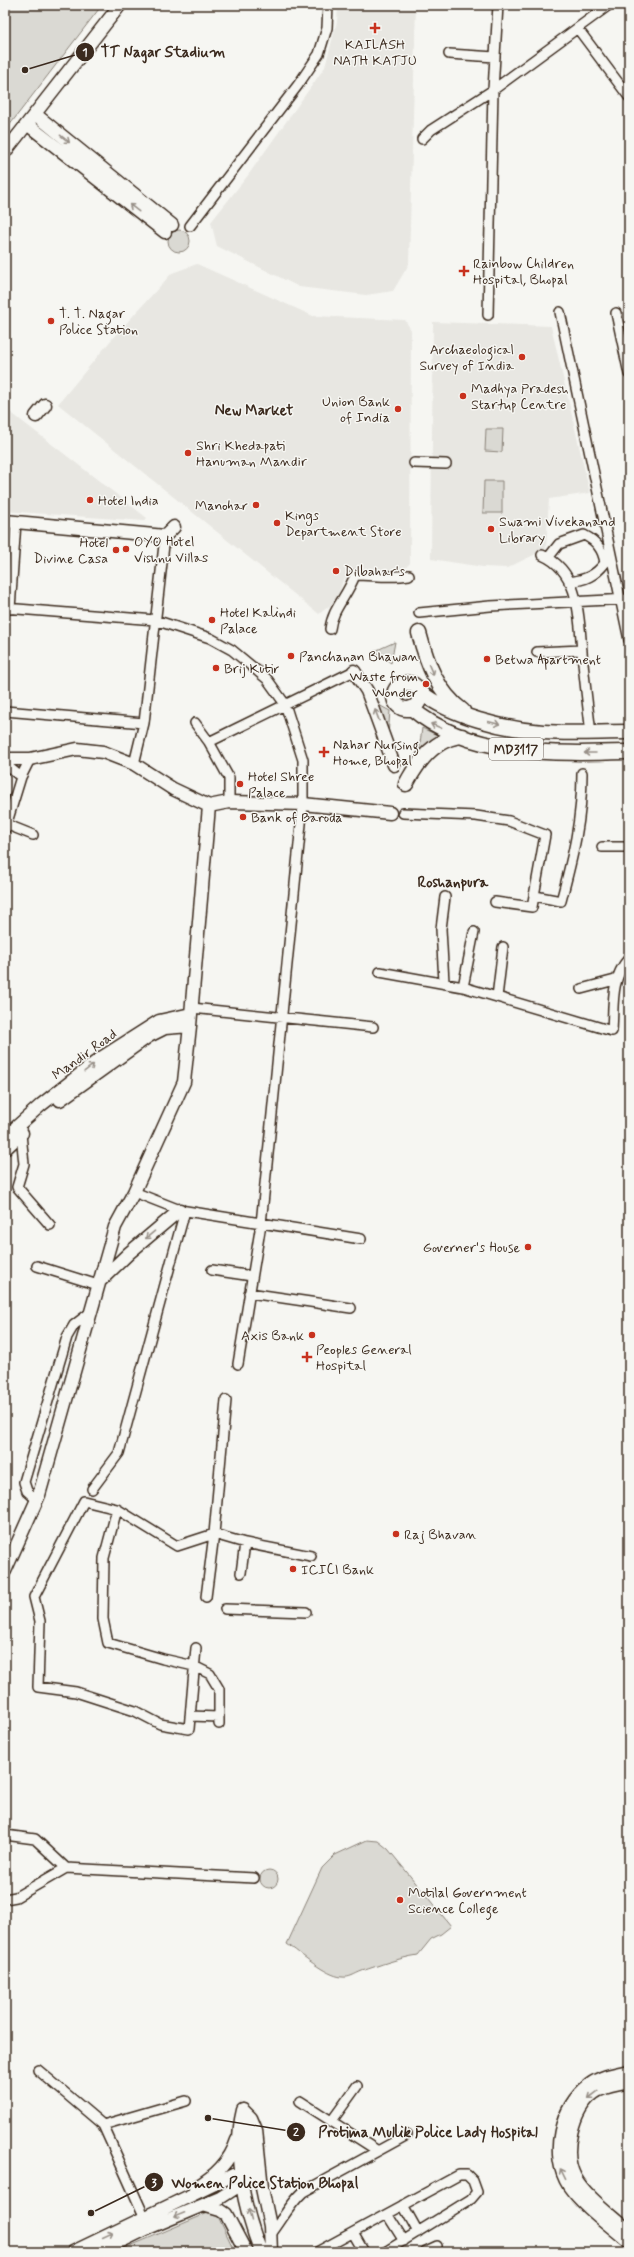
<svg xmlns="http://www.w3.org/2000/svg" width="634" height="2257" font-family="Mynerve,sans-serif">
<style>
.built{fill:#e8e7e2}
.green{fill:#dad9d3;stroke:#8a8278}
.lines{fill:none;stroke-linecap:round;stroke-linejoin:round}
.street-casing{stroke:#3b2a1e;stroke-width:12}
.secondary-casing{stroke:#3b2a1e;stroke-width:15}
.primary-casing{stroke:#3b2a1e;stroke-width:17}
.street{stroke:#f6f6f2;stroke-width:9}
.secondary{stroke:#f6f6f2;stroke-width:12}
.primary{stroke:#f6f6f2;stroke-width:14}
.oneway{stroke:#989088}
.poi-dot{fill:#c8321e;stroke:#f6f6f2;stroke-width:1.5}
.labels{text-anchor:middle;stroke-width:3;stroke-linejoin:round;paint-order:stroke}
.shield{fill:#f6f6f2;stroke:#73675e;stroke-width:1}
.shield-label{font-size:13px;font-weight:bold;fill:#3b2a1e}
.poi-label{font-size:14px;fill:#3b2a1e;stroke:#f6f6f2;text-anchor:start}
.street-label{font-size:14px;fill:#3b2a1e;stroke:#f6f6f2}
.neighbourhood-label{font-size:15px;font-weight:bold;fill:#3b2a1e;stroke:#f6f6f2}
.leader{fill:none;stroke:#3b2a1e;stroke-width:1.5}
.callout-dot{fill:#3b2a1e;stroke:#f6f6f2;stroke-width:1.5}
.mark-label{font-size:12px;text-anchor:middle;font-weight:bold;fill:#fff}
.callout-label{font-size:15px;text-anchor:middle;font-weight:bold;fill:#3b2a1e;stroke:#f6f6f2;stroke-width:3;stroke-linejoin:round;paint-order:stroke}
</style>
<rect width="100%" height="100%" fill="#f6f6f2"/>
<filter id="ink" filterUnits="userSpaceOnUse"><feTurbulence type="fractalNoise" baseFrequency=".025" numOctaves="2"/><feDisplacementMap in="SourceGraphic" scale="8" xChannelSelector="R" yChannelSelector="G"/><feConvolveMatrix kernelMatrix="1 2 1 2 8 2 1 2 1" color-interpolation-filters="sRGB"/></filter>
<g filter="url(#ink)">
<path class="built" d="M338,5H416L409,264L393,291L366,295L299,287L217,246L211,222L249,174L325,67L337,22Z
M197,264L313,316L405,320L411,330L410,563L400,574L377,573L360,567L343,580L337,600L319,614L58,404L112,339L172,273Z
M433,322L551,326L590,493L549,499L546,549L507,568L483,567L431,559Z
M5,408L147,518L144,521L5,511Z"/>
<path class="green" d="M5,5H102L5,131Z
M168 241a11 11 0 1 1 22 0a11 11 0 1 1-22 0Z
M486,429H503L502,452L485,451Z
M484,481H502V513H483Z
M395,642L391,663L375,651Z
M377,704L390,711L388,736Z
M422,728L439,736L419,751Z
M367,1840L378,1841L388,1849L451,1926L441,1934L431,1939L418,1955C399,1958 380,1965 362,1971C354,1974 350,1978 342,1977C326,1976 300,1953 287,1944L322,1868L335,1855Z
M260 1879a9 9 0 1 1 18 0a9 9 0 1 1-18 0Z
M215,2210L235,2252H116Z"/>
<g class="lines">
<defs>
<path id="street" d="M578,29L629,97
M449,54L495,57
M422,139L431,130L493,90L609,5
M190,226L298,85L319,54L327,28L328,5
M560,312L629,640
M616,313L629,374
M488,315L493,90L498,5
M414,463L446,464
M542,555C580,571 579,617 582,652C584,676 587,700 590,725
M548,558L559,544L584,535C596,541 603,549 605,563C595,576 585,580 569,582
M5,608L155,620L210,638L232,650L267,679L285,704L303,760V804L261,1224L238,1364
M10,609L16,522
M419,613L490,606L629,599
M330,629C332,609 348,595 355,575C373,575 391,578 409,575
M537,652L582,650
M5,711L144,723
M195,723L209,742L229,778V802
M209,742L354,671
M5,764L21,777
M134,764L144,723L165,536
M403,813L476,816L509,821L545,835L532,907L495,902
M8,825L33,835
M5,829L21,777L30,759
M602,847H629
M535,896L561,901C573,856 582,820 582,773
M380,972L463,987L612,1031C614,1003 610,980 629,958
M444,982L441,929L445,897
M463,987L474,932
M581,989L615,980
M497,997L503,947
M192,1008L373,1027
M21,1134L24,1164L17,1187L50,1225
M134,1192L180,1210L361,1239
M37,1266L98,1285
M212,1270L252,1276
M249,1293L351,1308
M92,1489L119,1453L185,1211
M37,1500L27,1491L24,1482L67,1337L74,1325L91,1312
M117,1509L104,1558L103,1619L108,1643L163,1659L194,1666L210,1674L219,1689V1724
M241,1573L245,1543
M206,1597L214,1534L226,1400
M225,1609L306,1612
M196,1648L189,1729L160,1724L135,1711L76,1692L38,1687L40,1621L34,1597L84,1501L117,1509L177,1546L214,1534L245,1543L311,1556
M190,1716L219,1717
M5,1835L35,1839L66,1868
M5,1899L16,1897L66,1868L254,1878
M38,2070L103,2125L145,2218
M300,2101L378,2151
M331,2122L357,2086
M103,2125L186,2101
M403,2205L418,2232
M387,2214L404,2241
M353,2233L364,2252
M271,2234C282,2220 289,2205 303,2192L407,2135
M317,2252L459,2175H467L473,2181L477,2192L471,2199L385,2252
M424,2252L437,2246"/>
<path id="secondary" d="M35,114L172,225
M27,124L165,232
M5,152L120,5
M36,416L45,405
M5,521L165,536L174,527
M354,671L367,691L394,765
M5,759H30L77,749L103,752L134,764L173,789L209,806L229,802L303,804L390,813
M60,1100L149,1036L165,1028L190,1026
M5,1137L41,1105L101,1058L159,1021L191,1014
M5,1149L22,1133
M100,1281L129,1253L180,1210
M5,1571L39,1495L115,1227L134,1192L184,1082L190,1026L209,806
M629,2071C615,2074 601,2076 589,2085C560,2107 549,2155 569,2186C583,2206 611,2226 629,2242
M629,2082C618,2085 604,2086 594,2093C572,2109 562,2153 575,2177C585,2196 613,2216 629,2231
M243,2110L251,2118L256,2130L262,2188L270,2226L271,2252
M243,2110C232,2155 244,2209 261,2252
M247,2127L251,2174
M195,2188C215,2176 230,2162 237,2140
M203,2205L220,2210L226,2214L246,2252
M73,2252L250,2167
M99,2252L148,2228L220,2198L251,2178"/>
<path id="primary" d="M419,633C427,663 437,692 463,711
M394 696a13 13 0 1 1 26 0a13 13 0 1 1-26 0Z
M420,692C451,716 504,729 543,732C572,734 601,732 629,732
M411,708C468,757 558,754 629,752
M406,784C418,761 435,738 462,736"/>
</defs>
<use href="#street" class="street-casing"/>
<use href="#secondary" class="secondary-casing"/>
<use href="#primary" class="primary-casing"/>
<use href="#street" class="street"/>
<use href="#secondary" class="secondary"/>
<use href="#primary" class="primary"/>
</g>
<defs><path id="oneway-shaft" d="M-6 0H5M1.5-3L5.5 0L1.5 3" fill="none" stroke-width="1.6" stroke-linecap="round" stroke-linejoin="round"/></defs>
<g class="oneway">
<use href="#oneway-shaft" transform="translate(65 139) rotate(39)"/>
<use href="#oneway-shaft" transform="translate(134 208) rotate(-142)"/>
<use href="#oneway-shaft" transform="translate(431 670) rotate(66)"/>
<use href="#oneway-shaft" transform="translate(377 715) rotate(-111)"/>
<use href="#oneway-shaft" transform="translate(494 723) rotate(15)"/>
<use href="#oneway-shaft" transform="translate(436 726) rotate(-157)"/>
<use href="#oneway-shaft" transform="translate(590 753) rotate(-180)"/>
<use href="#oneway-shaft" transform="translate(89 1068) rotate(-38)"/>
<use href="#oneway-shaft" transform="translate(150 1235) rotate(140)"/>
<use href="#oneway-shaft" transform="translate(593 2095) rotate(143)"/>
<use href="#oneway-shaft" transform="translate(563 2174) rotate(-116)"/>
<use href="#oneway-shaft" transform="translate(179 2215) rotate(158)"/>
<use href="#oneway-shaft" transform="translate(250 2215) rotate(-104)"/>
<use href="#oneway-shaft" transform="translate(108 2235) rotate(-25)"/>
</g>
</g>
<g class="poi-dot">
<path d="M373 22h4v4h4v4h-4v4h-4v-4h-4v-4h4z"/>
<path d="M462 265h4v4h4v4h-4v4h-4v-4h-4v-4h4z"/>
<circle cx="51" cy="321" r="4"/>
<circle cx="522" cy="357" r="4"/>
<circle cx="463" cy="396" r="4"/>
<circle cx="398" cy="409" r="4"/>
<circle cx="188" cy="453" r="4"/>
<circle cx="90" cy="500" r="4"/>
<circle cx="256" cy="505" r="4"/>
<circle cx="277" cy="523" r="4"/>
<circle cx="491" cy="529" r="4"/>
<circle cx="126" cy="549" r="4"/>
<circle cx="116" cy="550" r="4"/>
<circle cx="336" cy="571" r="4"/>
<circle cx="212" cy="620" r="4"/>
<circle cx="291" cy="656" r="4"/>
<circle cx="487" cy="659" r="4"/>
<circle cx="216" cy="668" r="4"/>
<circle cx="426" cy="684" r="4"/>
<path d="M322 746h4v4h4v4h-4v4h-4v-4h-4v-4h4z"/>
<circle cx="240" cy="784" r="4"/>
<circle cx="243" cy="817" r="4"/>
<circle cx="528" cy="1247" r="4"/>
<circle cx="312" cy="1335" r="4"/>
<path d="M305 1351h4v4h4v4h-4v4h-4v-4h-4v-4h4z"/>
<circle cx="396" cy="1534" r="4"/>
<circle cx="293" cy="1569" r="4"/>
<circle cx="400" cy="1900" r="4"/>
</g>
<g class="labels">
<rect class="shield" x="489" y="738" width="54" height="22" rx="3"/>
<g class="shield-label">
<text x="516" y="754">MD3117</text>
</g>
<g class="poi-label">
<text x="375" y="49" text-anchor="middle">KAILASH<tspan x="375" dy="16">NATH KATJU</tspan></text>
<text x="473" y="268">Rainbow Children<tspan x="473" dy="16">Hospital, Bhopal</tspan></text>
<text x="59" y="318">T. T. Nagar<tspan x="59" dy="16">Police Station</tspan></text>
<text x="514" y="354" text-anchor="end">Archaeological<tspan x="514" dy="16">Survey of India</tspan></text>
<text x="471" y="393">Madhya Pradesh<tspan x="471" dy="16">Startup Centre</tspan></text>
<text x="390" y="406" text-anchor="end">Union Bank<tspan x="390" dy="16">of India</tspan></text>
<text x="196" y="450">Shri Khedapati<tspan x="196" dy="16">Hanuman Mandir</tspan></text>
<text x="98" y="505">Hotel India</text>
<text x="248" y="510" text-anchor="end">Manohar</text>
<text x="285" y="520">Kings<tspan x="285" dy="16">Department Store</tspan></text>
<text x="499" y="526">Swami Vivekanand<tspan x="499" dy="16">Library</tspan></text>
<text x="134" y="546">OYO Hotel<tspan x="134" dy="16">Vishnu Villas</tspan></text>
<text x="108" y="547" text-anchor="end">Hotel<tspan x="108" dy="16">Divine Casa</tspan></text>
<text x="344" y="576">Dilbahar's</text>
<text x="220" y="617">Hotel Kalindi<tspan x="220" dy="16">Palace</tspan></text>
<text x="299" y="661">Panchanan Bhawan</text>
<text x="495" y="664">Betwa Apartment</text>
<text x="224" y="673">Brij Kutir</text>
<text x="418" y="681" text-anchor="end">Waste from<tspan x="418" dy="16">Wonder</tspan></text>
<text x="333" y="749">Nahar Nursing<tspan x="333" dy="16">Home, Bhopal</tspan></text>
<text x="248" y="781">Hotel Shree<tspan x="248" dy="16">Palace</tspan></text>
<text x="251" y="822">Bank of Baroda</text>
<text x="520" y="1252" text-anchor="end">Governer's House</text>
<text x="304" y="1340" text-anchor="end">Axis Bank</text>
<text x="316" y="1354">Peoples General<tspan x="316" dy="16">Hospital</tspan></text>
<text x="404" y="1539">Raj Bhavan</text>
<text x="301" y="1574">ICICI Bank</text>
<text x="408" y="1897">Motilal Government<tspan x="408" dy="16">Science College</tspan></text>
</g>
<g class="street-label">
<text transform="translate(84 1054) rotate(-36)" y="5">Mandir Road</text>
</g>
<g class="neighbourhood-label">
<text x="254" y="415">New Market</text>
<text x="453" y="887">Roshanpura</text>
</g>
</g>
<path class="leader" d="M25 70L85 52M208 2118L296 2132M91 2213L154 2182"/>
<g class="callout-dot">
<circle cx="25" cy="70" r="4"/>
<circle cx="208" cy="2118" r="4"/>
<circle cx="91" cy="2213" r="4"/>
<circle cx="85" cy="52" r="10"/>
<circle cx="296" cy="2132" r="10"/>
<circle cx="154" cy="2182" r="10"/>
</g>
<g class="mark-label">
<text x="85" y="56">1</text>
<text x="296" y="2136">2</text>
<text x="154" y="2187">3</text>
</g>
<g class="callout-label">
<text x="163" y="57">TT Nagar Stadium</text>
<text x="428" y="2137">Protima Mullik Police Lady Hospital</text>
<text x="265" y="2188">Women Police Station Bhopal</text>
</g>
<rect width="634" height="2257" fill="none" stroke="#f6f6f2" stroke-width="20"/>
<rect x="10" y="10" width="614" height="2237" fill="none" stroke="#3b2a1e" stroke-width="1.5" filter="url(#ink)"/>
</svg>
